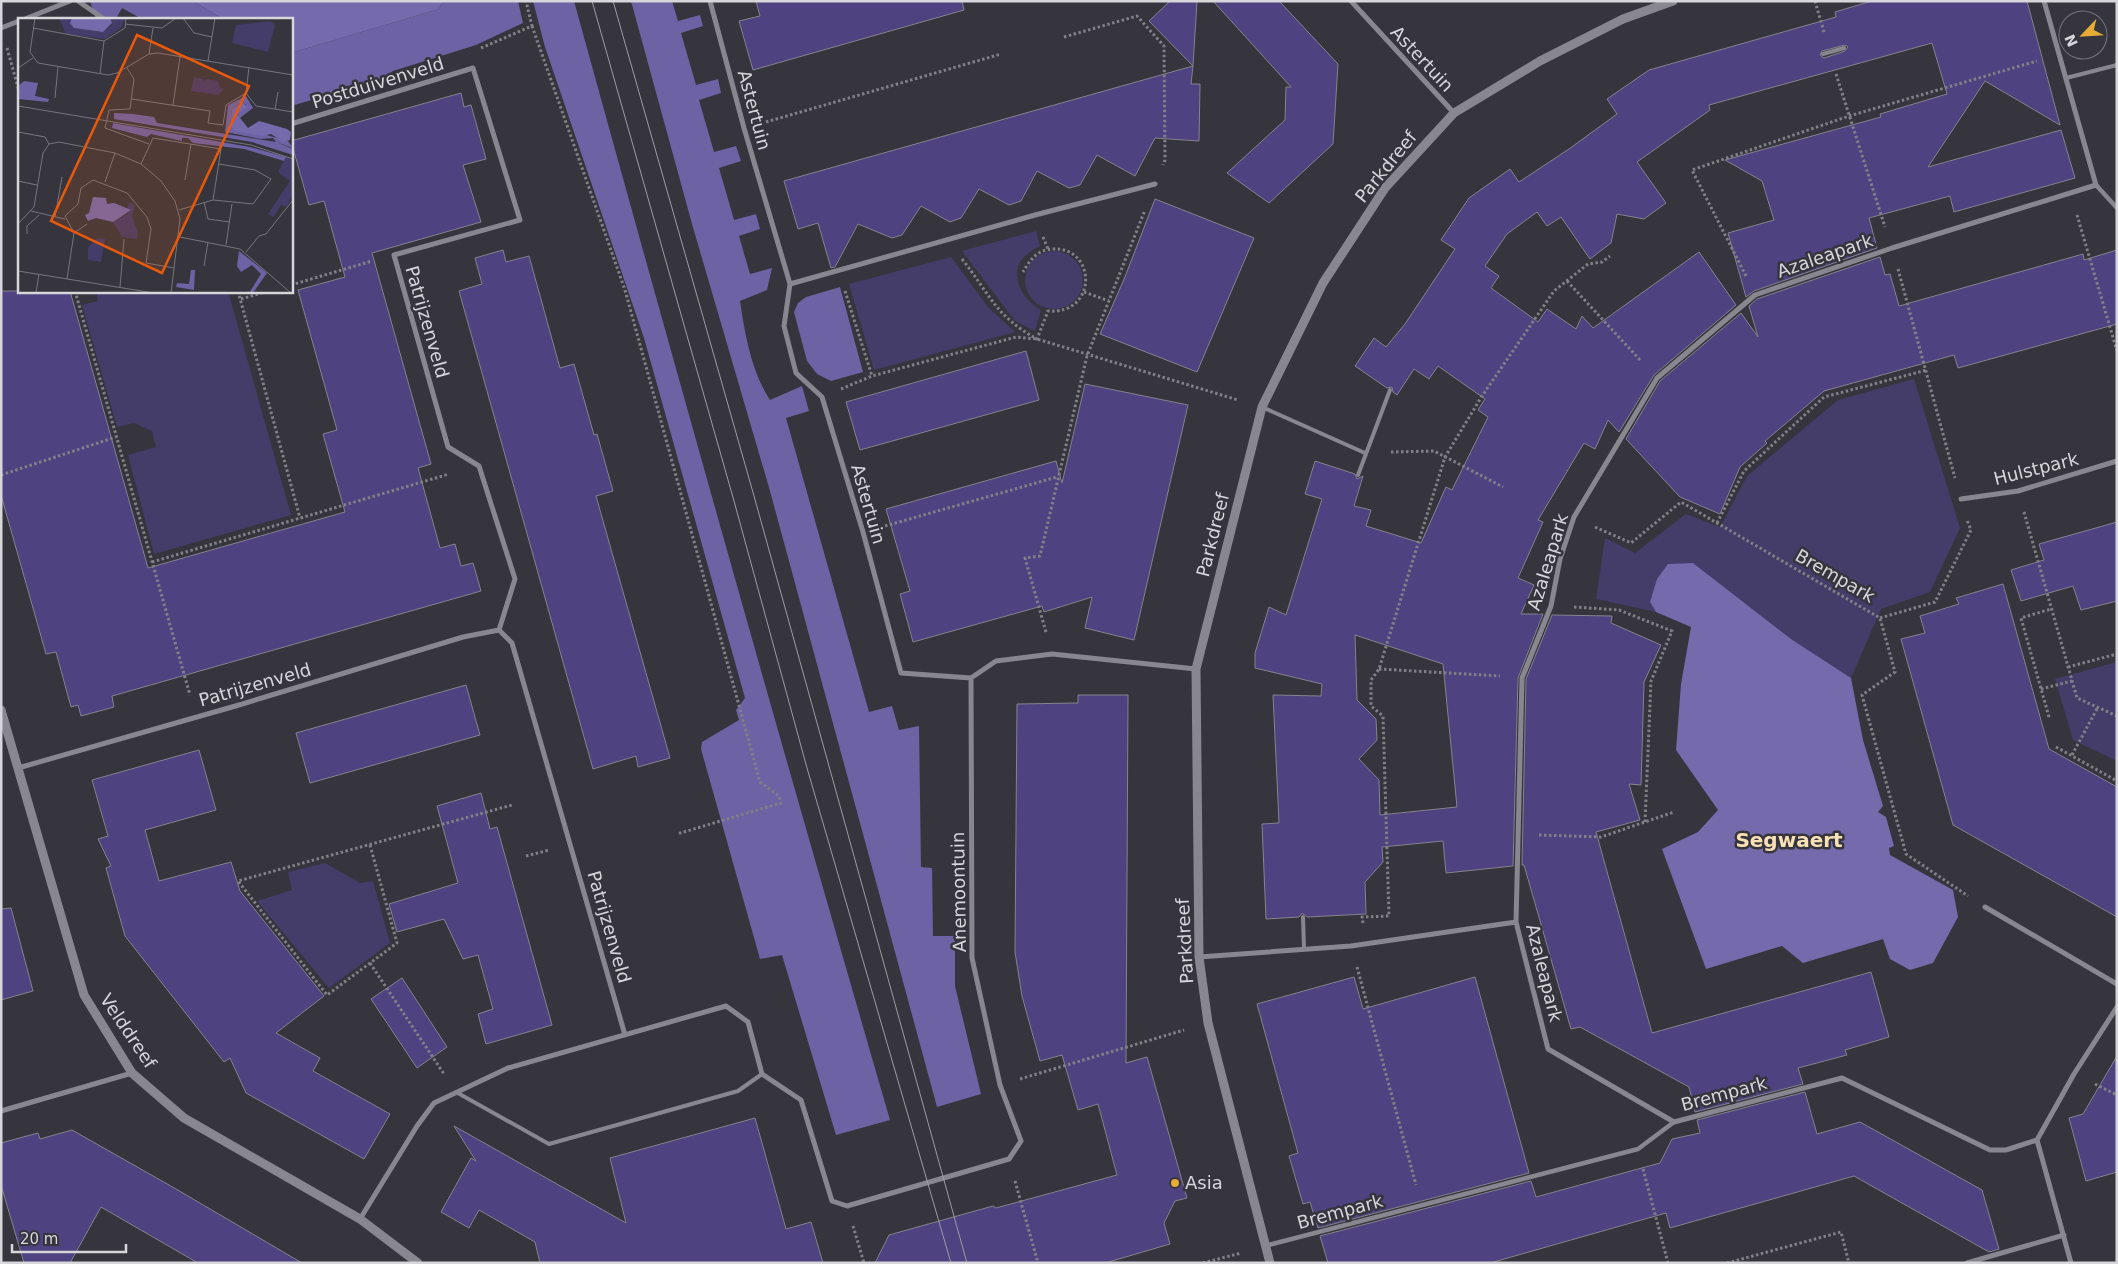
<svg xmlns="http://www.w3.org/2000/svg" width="2118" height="1264" font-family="'DejaVu Sans',sans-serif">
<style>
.green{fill:#443c69}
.forest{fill:#6d62a3}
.water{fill:#756aac}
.building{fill:#4e4280;stroke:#84838d;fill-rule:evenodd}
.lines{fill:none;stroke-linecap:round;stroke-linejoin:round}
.path{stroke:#818087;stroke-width:3;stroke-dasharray:2.5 2.5;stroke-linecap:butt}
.service{stroke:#888790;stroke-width:4}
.pedestrian{stroke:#888790;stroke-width:4.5}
.minor{stroke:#888790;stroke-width:5}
.tertiary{stroke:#888790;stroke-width:9}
.tram{stroke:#9c9ca2;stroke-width:1}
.poi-dot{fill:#e6ac36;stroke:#36353d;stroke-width:2}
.labels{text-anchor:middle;stroke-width:5;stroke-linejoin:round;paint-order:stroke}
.street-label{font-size:18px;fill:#d6d6db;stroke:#36353d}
.poi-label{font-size:18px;fill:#d6d6db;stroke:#36353d;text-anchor:start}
.quarter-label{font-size:20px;font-weight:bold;fill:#f9e1b7;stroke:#36353d}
.inset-road{fill:none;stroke:#76757c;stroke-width:1}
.view{fill:#e8590c;fill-opacity:0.15;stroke:#e8590c;stroke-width:2.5}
.inset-edge{fill:none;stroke:#d6d6db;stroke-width:2.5}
</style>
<rect width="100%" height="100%" fill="#36353d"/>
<path class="green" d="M1036,231L1040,246C1033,250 1023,255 1019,264C1012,282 1026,302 1041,310L1035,331L1015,321L962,251Z
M1025 280a29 29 0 1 1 58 0a29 29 0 1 1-58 0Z
M951,257L988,307L1015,332L874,370L849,284Z
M96,291H228L291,515L154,554L128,455L156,447L152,431L134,423L117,427L82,305L98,301Z
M1914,379L1960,528L1930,592L1881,609L1851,678L1791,639L1693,563L1657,579L1650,602L1656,612L1596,599L1605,538L1635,553L1686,514L1720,527L1747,476L1838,400Z
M2117,662V761L2073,740L2055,679Z
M325,863L360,883L373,881L390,943L329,988L257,901L292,890L288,872Z"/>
<path class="forest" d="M90,1H193L223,19H142L122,8L116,19H96Z
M443,1H518L523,23L476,45L393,71L381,80L291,106V53L439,9Z
M533,1H574C677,375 782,748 890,1120L836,1135L782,955L760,959L701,749L702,742L739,720L736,710L745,698L644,338L545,47Z
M631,1H672L678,21L700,15L703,26L681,33L696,85L718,79L721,93L699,100L714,152L736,146L741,161L719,168L734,220L756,214L760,229L739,236L750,274L772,268L767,290L740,301C745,334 751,371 770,400L802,386L809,411L786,418L869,712L892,706L899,730L919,726L921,867L932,868L933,936H955V986L981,1094L937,1107L770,491L692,224Z
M840,287L863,372L831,381L817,374L807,361L794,312L798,303L806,297Z"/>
<path class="water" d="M193,1H443L439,9L291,53V19H223Z
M1693,563L1791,639L1851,678L1863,740L1883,806L1878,812L1886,817L1894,846L1889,848L1890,855L1953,890L1958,917L1933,963L1910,970L1890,959L1883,939L1803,963L1782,946L1706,969L1662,849L1698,832L1718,810L1676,750L1681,684L1691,627L1656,612L1650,602L1657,579L1668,564Z"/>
<path class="building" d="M756,1H962L964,10L753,70L739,21L760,16Z
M1170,1H1197L1193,66L1149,21Z
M1213,1H1279L1338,64L1333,144L1269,203L1227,173L1285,120L1286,87H1291Z
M1872,1H2027L2060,125L1985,81L1928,167L2061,130L2075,178L1954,212L1950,196L1869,218L1877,248L1754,291L1746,297L1728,233L1774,220L1762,181L1725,160L1881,117L1880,114L1947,94L1932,43L1709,105L1710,110L1637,162L1666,203L1644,219L1617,214L1611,243L1590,259L1561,217L1547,226L1537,212L1507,234L1485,266L1499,276L1491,288L1538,322L1547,309L1576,329L1582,316L1593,328L1699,252L1736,305L1654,375L1619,432L1608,420L1595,449L1584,443L1538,520L1543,522L1518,578L1534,585L1521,614H1543L1518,678L1513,866L1446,873L1443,841L1382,847L1383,862L1365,882L1366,914L1307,917L1302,913L1299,917L1266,919L1262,824L1279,823L1273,695L1321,696L1322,684L1255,668V653L1269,607L1286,615L1322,499L1305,494L1315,461L1355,474L1357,479L1363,476L1354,506L1371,510L1366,526L1421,543L1446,487L1452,490L1488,417L1478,410L1485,399L1438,366L1429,379L1414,369L1397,395L1393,392L1392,387L1387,388L1355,366L1374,338L1386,347L1405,324L1455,249L1441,240L1469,198L1510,169L1519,182L1569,149L1617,114L1607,99L1649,70L1836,17L1835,12ZM1845,45L1848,47L1845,51L1824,58L1820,55L1822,51ZM1355,635L1443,664L1457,807L1380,815L1379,780L1359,759L1377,740L1376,719L1357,700Z
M1193,66L1191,84H1200L1199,141L1155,138L1135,176L1097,155L1080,185L1069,188L1037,171L1021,201L1009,205L979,189L961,218L950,222L921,206L902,235L892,238L858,224L835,267L831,268L818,223L798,229L784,181Z
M461,93L464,107L471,105L486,159L463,165L481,222L372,253L431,464L418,468L440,548L455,544L461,566L473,563L481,591L112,696L114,707L81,716L78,705L71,707L56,652L46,654L1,495V291H70L148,568L345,512L323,434L337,430L298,290L345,277L324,201L309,205L291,141Z
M1155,199L1254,238L1197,372L1100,334L1125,277Z
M503,250L506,262L529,256L560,368L574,364L594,435L597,434L613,491L596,496L670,758L638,767L636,756L593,769L459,291L482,284L475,258Z
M2117,250V324L1958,368L1954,355L1824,391L1765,441L1767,443L1740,467L1720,514L1680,497L1626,439L1660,381L1741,313L1758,337L1749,306L1757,299L1880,257L1885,275L1890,274L1899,306L2083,254L2084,260Z
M1026,351L1039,400L860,450L846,402Z
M1085,384L1188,405L1134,640L1085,628L1092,597L1044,612L1042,606L913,642L900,594L910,591L886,509L1056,461L1062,483Z
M2117,522V601L2081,610L2073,586L2021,601L2011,570L2044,560L2039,544Z
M2003,584L2049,749L2117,787V917L1953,825L1901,639L1925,633L1920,616L1959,604L1956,598Z
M1552,615L1612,616L1611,623L1661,645L1644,682L1641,785L1629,784L1640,820L1596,832L1652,1033L1871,972L1889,1037L1845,1050L1847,1055L1798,1068L1803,1084L1695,1112L1689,1087L1580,1027L1571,1029L1524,865H1522L1526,679Z
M466,685L480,735L310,783L296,733Z
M1078,695H1128L1126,1063L1147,1057L1187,1198L1175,1201L1164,1223L1170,1244L1105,1263H875L889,1235L993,1206L996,1208L1117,1175L1098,1104L1078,1110L1062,1055L1040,1061L1022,996L1015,952L1017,704L1078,703Z
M199,750L216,810L145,830L159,881L231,862L240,891L324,996L276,1033L320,1058L313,1071L390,1114L364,1159L246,1093L230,1058L224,1062L125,936L106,868L111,866L98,839L108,836L92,780Z
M481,793L490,829L497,827L552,1025L486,1044L478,1014L493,1009L478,955L463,959L444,919L397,932L389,904L458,883L437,806Z
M11,908L33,991L1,1000V909Z
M1354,977L1363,1009L1475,977L1529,1173L1318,1228L1310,1202L1303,1204L1289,1156L1298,1153L1257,1004Z
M402,978L447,1047L417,1068L371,999Z
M2117,1056V1172L2086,1181L2069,1118L2083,1114Z
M1805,1092L1817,1134L1860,1122L1982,1190L1999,1249L1989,1252L1854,1176L1670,1228L1666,1213L1490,1263H1328L1320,1236L1531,1181L1536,1197L1660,1163L1672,1139L1700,1133L1697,1120Z
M755,1118L786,1229L811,1222L823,1263H540L535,1242L479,1210L469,1228L441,1212L471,1158L476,1161L454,1126L626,1223L610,1158Z
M72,1130L176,1189L302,1263H198L101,1207L70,1263H24L1,1185V1143L38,1133L40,1139Z"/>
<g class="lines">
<path class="path" d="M1815,1L1824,32
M532,26L625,290L760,782L779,796L781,803L677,834
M1064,37L1137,16L1164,46L1165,160L1163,165
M7,48L19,91
M481,48L532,26L526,1
M1836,74L1885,227
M766,122L1001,54
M2077,215L2117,351
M1043,237L1048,249
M962,259C989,293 995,316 1037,339L1048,311C1098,315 1097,246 1052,249C1037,250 1030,260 1023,272
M1898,269L1955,478
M1746,276L1692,170L1849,116L2037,61
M1567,281L1641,361
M291,285L372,261
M75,291L190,695
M238,291L300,518
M845,291L872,376
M1084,292L1109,301
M241,299L268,291
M841,389L872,376L1016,337L1037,339L1238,400
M1391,452L1434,451L1503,487
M1,475L116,437
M2024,512L2077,698L2117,716
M1717,523L1744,471L1824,397L1927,370
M885,526L1057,477
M1595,527L1631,543L1681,502L1880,618L1895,672L1862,695L1906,854L1968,896
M152,562L449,474
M1574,607L1619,610L1672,631L1651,681L1645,822
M1880,618L1935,602L1971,530L1967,520
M1046,632L1025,558L1040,556L1087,356L1145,210
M2068,667L2117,654
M1379,669L1500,676
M2041,689L2072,681
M2049,717L2021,618L2051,609
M2056,747L2117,781
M2072,755L2098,707
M1539,835L1601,837L1674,812
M370,845L397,943L327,995L238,881L512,805
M526,856L549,850
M1363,923L1362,917L1389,916L1383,716L1371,706V680L1379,669L1445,457L1482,396L1554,291L1588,264L1602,262L1610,256
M370,963L444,1074
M1357,967L1416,1185
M1020,1079L1184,1030
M2095,1084L2117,1095
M1643,1169L1668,1263
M1015,1181L1038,1263
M853,1226L864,1263
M1203,1263L1241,1253
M1727,1263L1841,1232L1849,1263"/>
<path class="service" d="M1823,54L1844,48
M2066,78L2117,65
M1262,407L1365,453
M1358,475L1390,390
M1303,917L1304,949
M456,1092L549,1144L738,1091L762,1074"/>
<path class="pedestrian" d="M2096,185L2117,208
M1265,1246L1638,1149L1674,1122"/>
<path class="minor" d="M78,1L104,19
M710,1L744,128L790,284L784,326L796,373L822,397L863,532L901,673L971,678
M1351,1L1454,113
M2044,1L2096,185L1892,248L1755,295L1657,378L1574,517L1560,559L1551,606L1522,678L1516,922L1548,1049L1674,1122L1842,1078L1990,1150H2006L2037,1140L2074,1074L2117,1007
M25,19L70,1
M1,28L19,21
M291,124L473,68L520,220L394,255L448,447L479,466L515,579L499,630
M790,284L1035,215L1155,184
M1961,499L2018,491L2117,461
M499,630L512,643L625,1035
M971,678L996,661L1052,654L1196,669
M18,768L239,705L463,637L499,630
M1985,907L2117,984
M1199,957L1351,946L1516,922
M1,1111L132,1073
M2037,1140L2071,1263
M360,1219L417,1126L434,1103L508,1068L726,1006L748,1022L762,1074L801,1100L832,1201L847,1206L1009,1159L1021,1141L1000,1085L972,958L971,678
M1967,1263L2064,1235"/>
<path class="tertiary" d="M1,710L84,995L132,1073L184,1118L360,1219L418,1263
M1270,1263L1208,1023L1199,957L1196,669L1262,407L1323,283L1385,188L1454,113L1540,61L1623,19L1673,1"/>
<path class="tram" d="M592,1L734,501L807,768L951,1263
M613,1L754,496L967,1263"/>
</g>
<circle class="poi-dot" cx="1175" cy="1183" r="5"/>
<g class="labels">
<g class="street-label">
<text transform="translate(1422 59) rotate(47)" y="6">Astertuin</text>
<text transform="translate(378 83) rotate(-17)" y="6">Postduivenveld</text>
<text transform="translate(754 110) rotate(75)" y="6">Astertuin</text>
<text transform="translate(1386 167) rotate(-51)" y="6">Parkdreef</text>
<text transform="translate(1825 256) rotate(-19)" y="6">Azaleapark</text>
<text transform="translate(427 322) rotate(74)" y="6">Patrijzenveld</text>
<text transform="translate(2036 469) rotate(-14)" y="6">Hulstpark</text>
<text transform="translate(868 504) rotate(74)" y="6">Astertuin</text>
<text transform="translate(1213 535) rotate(-76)" y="6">Parkdreef</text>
<text transform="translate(1548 562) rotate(-73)" y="6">Azaleapark</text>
<text transform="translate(1835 576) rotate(30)" y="6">Brempark</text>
<text transform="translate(255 685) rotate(-16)" y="6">Patrijzenveld</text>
<text transform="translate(959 892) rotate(-91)" y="6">Anemoontuin</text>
<text transform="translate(609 927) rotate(74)" y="6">Patrijzenveld</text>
<text transform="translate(1185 941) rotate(-93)" y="6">Parkdreef</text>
<text transform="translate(1544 973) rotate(76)" y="6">Azaleapark</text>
<text transform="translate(128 1031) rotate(56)" y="6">Velddreef</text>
<text transform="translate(1724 1094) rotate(-15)" y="6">Brempark</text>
<text transform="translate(1340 1212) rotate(-15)" y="6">Brempark</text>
</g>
<g class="poi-label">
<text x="1185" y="1189">Asia</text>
</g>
<g class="quarter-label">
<text x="1789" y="847">Segwaert</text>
</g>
</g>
<g transform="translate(18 18)">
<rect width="275" height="275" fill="#36353d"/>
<path d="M41,0H54L56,10L85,14L94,7L92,0L106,1L104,9L87,21L48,16ZM253,3L257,8L250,34L214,25L218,7ZM176,59L185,61V64L188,61L200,63L202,70L206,71L200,77L173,73ZM268,139L275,143V175L269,189L263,187L255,199L250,196L272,163L260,154ZM112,184L117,188L114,198L120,214L119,221L104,219L95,204L112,194L109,189ZM80,220L87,221L83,244L70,242V229Z" fill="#443c69"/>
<path d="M6,63L20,65L17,78L31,81L30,84L0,81V68ZM228,78L235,90L222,100L219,96L228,87L225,84L214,91L212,107L270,123L275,130L258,124L275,131V137L234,124L96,101V95L115,96L136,99L139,105L258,124L255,120L243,121L207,114L210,87ZM95,105L232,129L268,139L266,143L226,131L175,125L170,120H164V123L133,116L129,119L94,110ZM221,233L249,255L235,275H231L243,256L234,247L223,254L219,248ZM173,252H177L176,272L158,269L159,265L171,266Z" fill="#6d62a3"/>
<path d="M54,0H92L94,5L85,14L56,10L52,5ZM225,84L229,89L219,96L230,110L241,103L269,111L273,114L272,122L265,124L253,116L244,118L217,113L212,107L214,91ZM75,179L88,180L89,186L96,185L113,192L95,204L78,200L70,203L67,197L71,195Z" fill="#756aac"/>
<path class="inset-road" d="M17,0L12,34L20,45L90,57L99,55L131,36L140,35L275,57M165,0L176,15L194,19M107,6L144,10L158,0M15,10L86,23M131,36L135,10M190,43L197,0M231,49L228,75L238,88L275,94M0,50L15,40M109,50L116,61L112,91L91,92L87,110L131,126M82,56L86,23L107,10L108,0M37,80L40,49M114,81L192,93L190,105L205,107L208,87L228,75M155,87L162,39M0,88L233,127L275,141M257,91L260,74M0,114L27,119L31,126M31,126L41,124L97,135L123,146L143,163L157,183L162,201L153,275M123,146L135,120L203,131L195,182L161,192M167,162L173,126M0,163L19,167M87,164L97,135M195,182L235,186L253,161L237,152L201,146M186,184L190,201L212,204M13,193L47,201M37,199L44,159M0,206L16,189L25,135L31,126M56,215L69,206M9,216V208L21,197M162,219L222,231L273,275M208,227L214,186M228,234L241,218L248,216L275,182M186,248L190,224M0,253L136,275M49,261L56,215L47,198L60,186L63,170L75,162L109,175L129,199L133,211L128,245L156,250M102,269L106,221M18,275L21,256"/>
<path class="view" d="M119,17L231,68L144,255L33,203Z"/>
<rect width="275" height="275" class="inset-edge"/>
</g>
<rect width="2118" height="1264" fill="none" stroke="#d6d6db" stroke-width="5"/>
<g transform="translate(2083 35) rotate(245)"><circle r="24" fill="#36353d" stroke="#76757c"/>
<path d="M0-4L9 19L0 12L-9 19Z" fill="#e6ac36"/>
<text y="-8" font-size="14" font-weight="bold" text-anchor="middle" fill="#d6d6db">N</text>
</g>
<path d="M12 1244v8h114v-8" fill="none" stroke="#d6d6db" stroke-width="2.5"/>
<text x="20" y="1244" font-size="15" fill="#d6d6db" stroke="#36353d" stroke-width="4" paint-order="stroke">20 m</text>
</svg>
